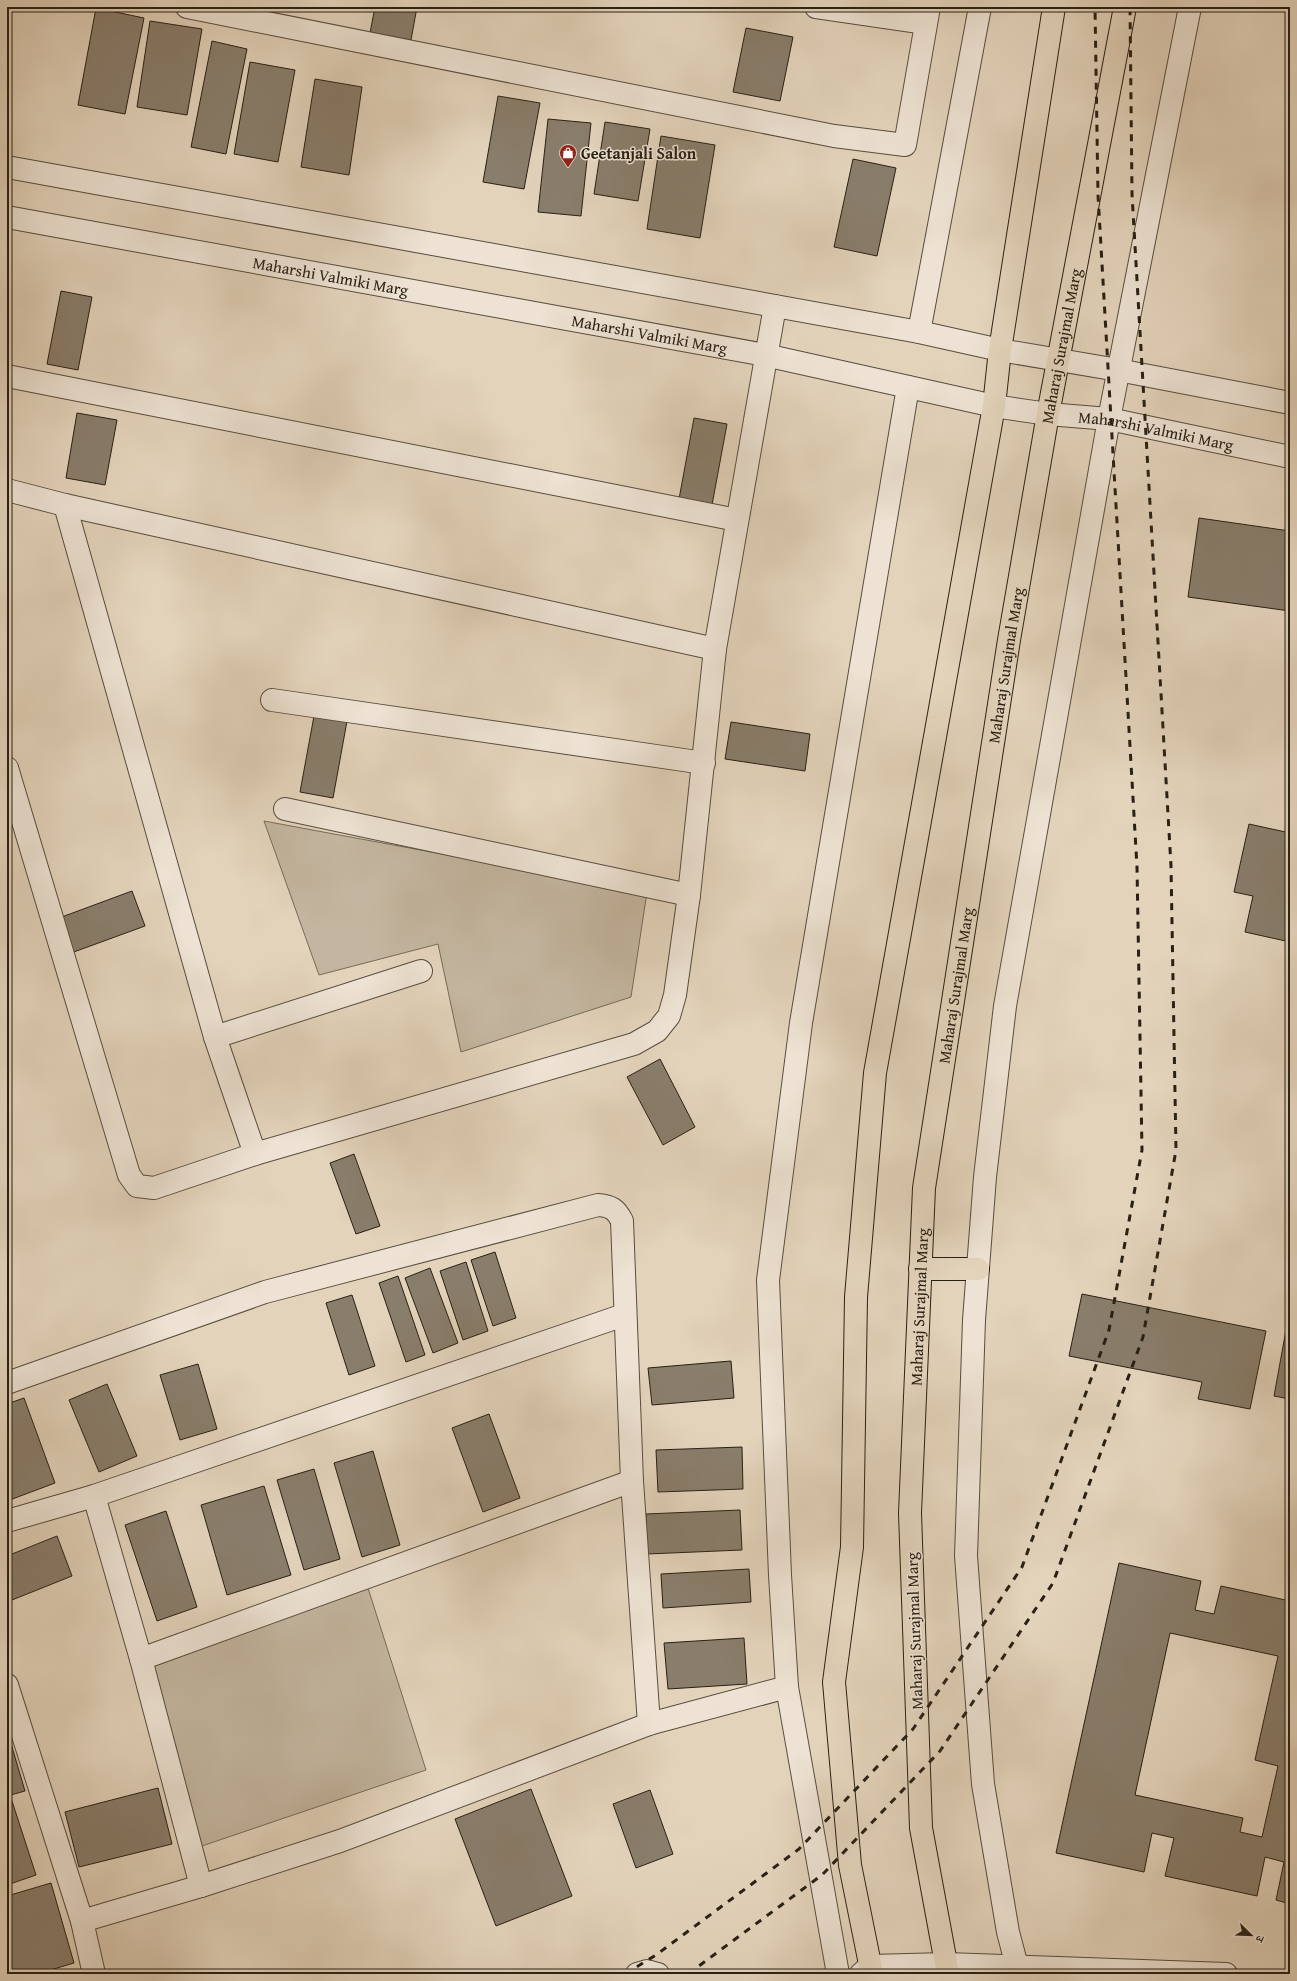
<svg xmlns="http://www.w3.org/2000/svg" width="1297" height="1981" font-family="'Gentium Book Plus','Noto Serif Devanagari',serif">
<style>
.green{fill:#c3b59f;stroke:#766a5a}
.building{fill:#897d6b;stroke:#282015;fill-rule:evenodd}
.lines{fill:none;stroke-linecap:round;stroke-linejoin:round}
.minor-casing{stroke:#574d3e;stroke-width:24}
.major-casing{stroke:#282015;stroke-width:24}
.minor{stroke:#ede2d3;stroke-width:22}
.major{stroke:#e3d3bb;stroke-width:22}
.rail{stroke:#282015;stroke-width:3;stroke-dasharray:7 7;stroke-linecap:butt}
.labels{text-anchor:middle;stroke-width:3;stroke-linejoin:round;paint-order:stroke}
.poi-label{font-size:16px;font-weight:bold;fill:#282015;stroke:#ede2d3;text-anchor:start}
.street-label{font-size:16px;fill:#282015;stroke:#ede2d3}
</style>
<rect width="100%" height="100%" fill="#e3d3bb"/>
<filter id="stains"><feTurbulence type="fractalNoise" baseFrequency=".005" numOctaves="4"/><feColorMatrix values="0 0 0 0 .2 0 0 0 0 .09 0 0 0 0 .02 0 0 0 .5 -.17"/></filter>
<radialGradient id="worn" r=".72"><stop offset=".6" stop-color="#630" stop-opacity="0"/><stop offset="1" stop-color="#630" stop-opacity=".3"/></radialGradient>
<path class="green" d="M264,821L647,892L631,997L461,1052L438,944L319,975Z
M367,1585L426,1770L196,1848L142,1663Z"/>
<path class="building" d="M375,7H417L411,40L370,33Z
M96,8L144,18L125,114L78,105Z
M150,21L202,29L187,115L137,107Z
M746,28L793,37L780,101L733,92Z
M212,41L247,49L226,154L191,147Z
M250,62L295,70L278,162L234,154Z
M315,79L362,87L349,175L301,167Z
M498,96L540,103L524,189L483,182Z
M548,119L591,123L581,216L538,212Z
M605,122L650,129L638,201L594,194Z
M661,136L715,145L700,238L647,229Z
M853,159L896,168L877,256L834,247Z
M61,291L92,297L78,370L47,364Z
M77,413L117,420L105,485L66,478Z
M694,418L727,424L712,505L679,499Z
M1199,518L1290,531V611L1188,597Z
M314,716L347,721L333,798L300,792Z
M731,722L810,734L805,771L725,759Z
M1249,824L1290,833V942L1245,932L1253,896L1234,892Z
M132,891L145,926L71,953L59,918Z
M660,1059L695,1127L663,1145L627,1077Z
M354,1154L380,1226L356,1234L330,1163Z
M495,1252L516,1318L493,1326L471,1260Z
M466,1262L488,1331L463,1340L440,1271Z
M430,1268L458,1343L433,1353L405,1278Z
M398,1276L425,1355L406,1362L379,1283Z
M1082,1294L1266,1331L1250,1409L1198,1399L1202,1382L1069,1356Z
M352,1295L375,1366L349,1375L326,1303Z
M1288,1319H1290V1399L1274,1396Z
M731,1361L734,1398L652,1405L648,1368Z
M198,1364L217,1429L180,1440L160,1375Z
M107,1384L137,1456L99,1472L69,1400Z
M24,1398L55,1483L7,1501V1404Z
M489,1414L520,1498L483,1512L452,1428Z
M742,1447L743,1489L658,1492L656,1450Z
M373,1451L400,1545L362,1557L334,1463Z
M314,1469L340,1559L304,1570L277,1480Z
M264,1486L291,1575L227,1595L201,1505Z
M740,1510L742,1550L647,1554L646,1514Z
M166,1511L197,1607L157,1621L125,1525Z
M57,1536L72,1576L7,1602V1556Z
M1119,1563L1201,1581L1195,1610L1214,1614L1221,1586L1290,1601V1904L1276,1900L1284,1862L1265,1857L1257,1896L1165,1876L1174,1838L1152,1833L1144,1872L1056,1853ZM1170,1633L1278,1656L1255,1760L1278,1766L1262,1837L1240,1832L1243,1818L1135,1795Z
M749,1569L751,1602L663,1608L661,1574Z
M744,1638L747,1684L668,1689L664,1643Z
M7,1730L25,1791L7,1796Z
M158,1788L172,1844L79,1867L65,1812Z
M531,1789L572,1896L496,1926L455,1819Z
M650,1790L673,1854L636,1868L613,1804Z
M11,1798L36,1875L7,1885V1799Z
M51,1883L74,1963L37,1974H7V1896Z"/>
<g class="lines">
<defs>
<g id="minor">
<path d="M187,7L834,136L905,145L929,7"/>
<path d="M816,7L926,23"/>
<path d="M7,167L919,332L1000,350L1118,370L1290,403"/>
<path id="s1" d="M7,217L765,355L994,406L1048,414L1109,419L1290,457"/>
<path d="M919,332L980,7"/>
<path d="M7,376L737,520"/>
<path d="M7,490L65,505L715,649"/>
<path d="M65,505L215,1037L255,1154"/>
<path d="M272,700L704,763"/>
<path d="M7,768L129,1175L137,1186L154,1188L255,1154L634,1044L657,1031L669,1016L675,995L689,895L715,649L775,306"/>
<path d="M285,809L689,895"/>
<path d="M215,1037L421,971"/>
<path d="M7,1383L265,1292L598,1205C611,1206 616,1209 622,1221L632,1481L649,1724"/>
<path d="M94,1496L141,1659L201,1886"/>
<path d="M7,1521L94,1496L624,1315"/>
<path d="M141,1659L632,1481"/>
<path d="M7,1685L82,1921L94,1974"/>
<path d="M82,1921L201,1886L340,1841L649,1724L787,1687"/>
<path d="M637,1974L647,1971L658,1974"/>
<path d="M838,1974L787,1687L780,1575L768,1280L801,1023L908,387"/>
<path d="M861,1974L870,1966L946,1964L1226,1974"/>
<path d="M1019,1974L1008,1932L983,1784L966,1556L974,1320L985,1177L1005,1006L1109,419L1190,7"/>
</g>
<g id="major">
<path d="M920,1269H978"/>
<path d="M872,1974L850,1865L834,1682L852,1547L856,1297L875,1073L994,406L1000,350L1054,7"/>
<path id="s2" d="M948,1974L921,1828L910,1513L924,1188L1009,640L1048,414L1125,7"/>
</g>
</defs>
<use href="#minor" class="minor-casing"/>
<use href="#major" class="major-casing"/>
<use href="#minor" class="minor"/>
<use href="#major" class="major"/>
<path class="rail" d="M625,1974L656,1955L799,1849L913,1729L1022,1567L1109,1330L1142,1150L1137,867L1098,195L1095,7
M688,1974L822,1875L940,1751L1053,1583L1143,1337L1176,1150L1171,866L1132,194L1130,7"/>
</g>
<defs>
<symbol id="shop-pin" viewBox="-11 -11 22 30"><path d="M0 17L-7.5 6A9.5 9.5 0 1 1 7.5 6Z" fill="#8f2418" stroke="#ede2d3"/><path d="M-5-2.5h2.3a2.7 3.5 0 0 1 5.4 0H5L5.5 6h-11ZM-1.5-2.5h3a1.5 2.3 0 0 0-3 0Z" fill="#fff"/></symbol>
</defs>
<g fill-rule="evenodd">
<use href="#shop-pin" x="558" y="143" width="20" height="27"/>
</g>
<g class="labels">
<g class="poi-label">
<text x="581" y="159">Geetanjali Salon</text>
</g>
<g class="street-label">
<text dy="6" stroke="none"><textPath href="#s1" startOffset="329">Maharshi Valmiki Marg</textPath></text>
<text dy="6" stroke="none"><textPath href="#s1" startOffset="653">Maharshi Valmiki Marg</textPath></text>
<text dy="6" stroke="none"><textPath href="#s2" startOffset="1642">Maharaj Surajmal Marg</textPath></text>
<text dy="6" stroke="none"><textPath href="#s1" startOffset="1169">Maharshi Valmiki Marg</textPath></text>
<text dy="6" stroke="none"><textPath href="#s2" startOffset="1318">Maharaj Surajmal Marg</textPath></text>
<text dy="6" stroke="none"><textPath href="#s2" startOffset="994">Maharaj Surajmal Marg</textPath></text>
<text dy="6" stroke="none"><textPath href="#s2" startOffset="670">Maharaj Surajmal Marg</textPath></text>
<text transform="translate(914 1631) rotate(-92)" y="6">Maharaj Surajmal Marg</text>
</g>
</g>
<rect width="1297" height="1981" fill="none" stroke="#e3d3bb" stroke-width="24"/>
<rect x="8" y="8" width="1281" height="1965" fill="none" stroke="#282015" stroke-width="2"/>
<rect x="12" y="12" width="1273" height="1957" fill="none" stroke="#282015"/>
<g transform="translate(1251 1935) rotate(113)" stroke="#ede2d3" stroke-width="3" paint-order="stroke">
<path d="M0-3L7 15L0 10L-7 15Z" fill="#282015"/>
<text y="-6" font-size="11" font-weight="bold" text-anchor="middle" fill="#282015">उ</text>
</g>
<rect width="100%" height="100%" filter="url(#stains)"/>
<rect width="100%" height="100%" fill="url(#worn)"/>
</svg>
